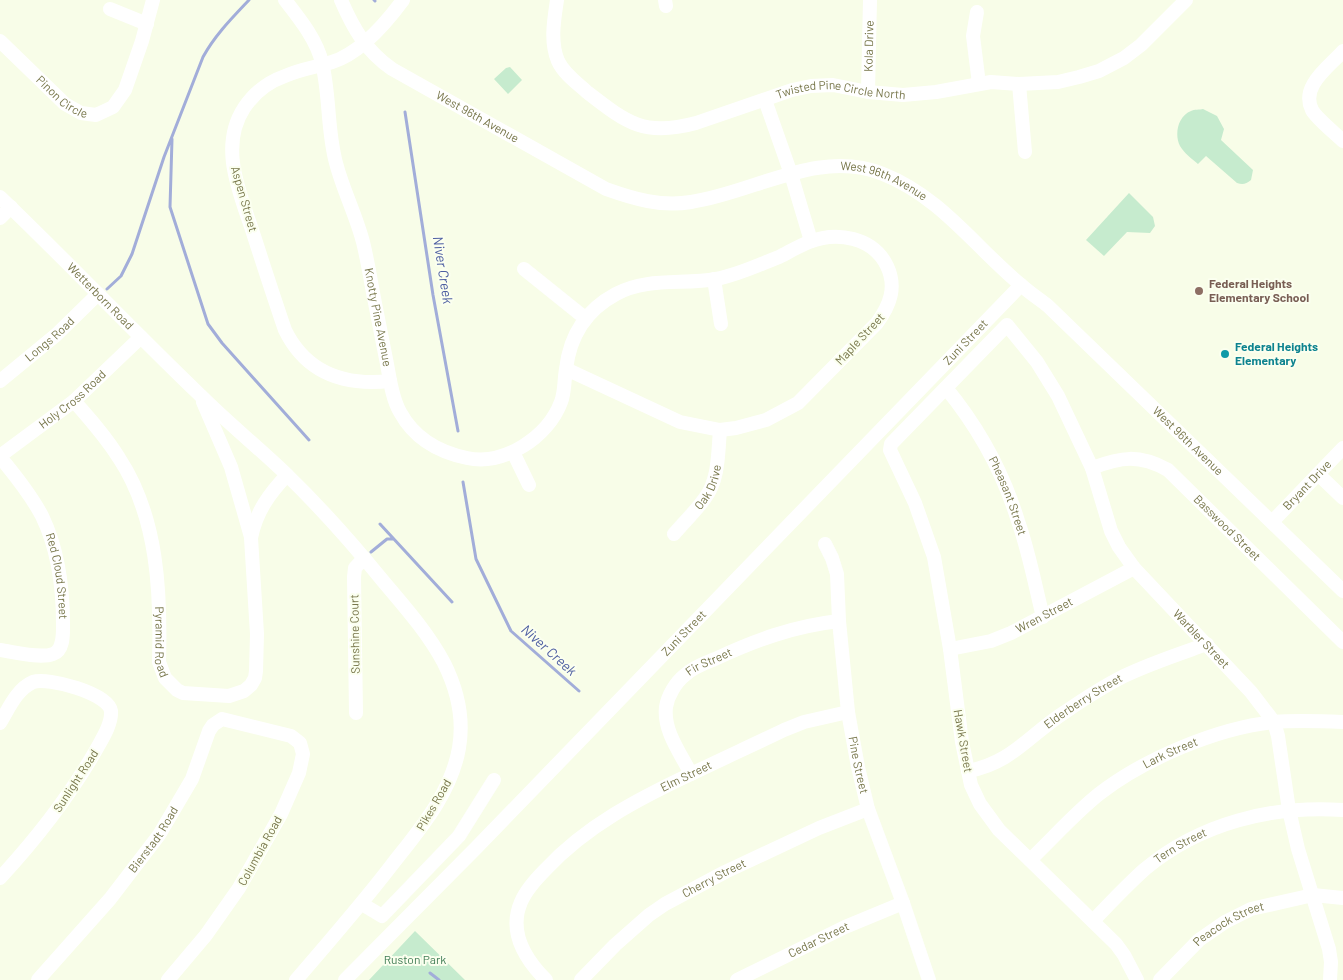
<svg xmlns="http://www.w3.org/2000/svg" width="1343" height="980" font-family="Barlow,sans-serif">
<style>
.green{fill:#c6ebce}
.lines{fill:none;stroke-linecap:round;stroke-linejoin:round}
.stream{stroke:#a2add9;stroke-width:3}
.minor{stroke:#fff;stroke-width:14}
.education-dot{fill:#8d6e63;stroke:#fbffef;stroke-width:2}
.culture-dot{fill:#0f9aa8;stroke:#fbffef;stroke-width:2}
.labels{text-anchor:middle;stroke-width:4;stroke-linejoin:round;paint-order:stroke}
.street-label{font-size:12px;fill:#78774b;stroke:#fbffef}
.education-label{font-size:12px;font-weight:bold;fill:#785e54;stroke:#fbffef;text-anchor:start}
.culture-label{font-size:12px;font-weight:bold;fill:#0d838f;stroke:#fbffef;text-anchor:start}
.park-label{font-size:12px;fill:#427e56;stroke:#fbffef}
.water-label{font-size:14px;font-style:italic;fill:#4d5ea1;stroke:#fbffef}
</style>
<rect width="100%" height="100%" fill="#f8fde8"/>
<path class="green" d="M510,67L522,80L508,94L494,79L506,68Z
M1203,109L1217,116L1224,129L1221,140L1253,170L1251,180C1246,184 1243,185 1237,183L1206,156L1198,164C1192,159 1184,153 1180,146C1174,134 1178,116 1191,111C1194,109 1200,110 1203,109Z
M1129,193L1153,217L1155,226L1150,233L1127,232L1104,256L1086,240Z
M415,931L465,980H369Z"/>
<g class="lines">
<path class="stream" d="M374,0L375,1
M405,112L433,295L458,431
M172,139L170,207L208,324L222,343L309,440
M107,289L121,276L132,254L164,157L203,57C215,35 232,18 249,0
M463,482L476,559L511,631L579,691
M380,524L452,602
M371,552L387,539H393
M430,973L439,980"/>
<g class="minor">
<path id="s1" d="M285,0C299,18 317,40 322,63C330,95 327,130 336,163C343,190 356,215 363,242C368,262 371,283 375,303C379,323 383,343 387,364C390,380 392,398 400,412C414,438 438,452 467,458C504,466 548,437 561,402C565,392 564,380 566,369C570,335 586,310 616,294C647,277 683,285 716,279C738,275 758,265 779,257C789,252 799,246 809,242C837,231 873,237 887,266C897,287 890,305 877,323L798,403L766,420L736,428L720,430L680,422L566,369"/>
<path id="s2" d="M341,0C353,28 366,51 392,69L606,189C634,199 661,207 691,202C754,193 818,148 883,174C941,197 975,247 1021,285C1030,293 1039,299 1048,306L1343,591"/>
<path id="s3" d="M557,0C554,20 550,42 558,61C564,74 577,83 587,92C627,123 644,137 696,123L792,90L811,86L833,85L868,92L903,95L936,92L991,82L1019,84L1058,82L1079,77L1099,71L1124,58L1141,45L1186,0"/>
<path d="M665,0L666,6"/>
<path d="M110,9L147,24"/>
<path d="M977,12L973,36L979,84"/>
<path id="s4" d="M0,41L65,104L81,113L96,115L113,107L125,90L142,41L153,0"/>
<path d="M1343,51C1329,67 1300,86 1312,110C1316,118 1336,134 1343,141"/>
<path d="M1019,84L1025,152"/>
<path id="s5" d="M868,92L870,0"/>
<path d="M765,100L791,174L811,241"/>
<path id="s6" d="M0,197C68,262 132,330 200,395C228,423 259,448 287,475C321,508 353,544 383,581C405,607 428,633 444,663C457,689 464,719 459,748C451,794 419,830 391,866C361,905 328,943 296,980"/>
<path d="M0,218L11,207"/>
<path d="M524,269L585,318"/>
<path d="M714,279L721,324"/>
<path id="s7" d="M0,381L56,335L98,294"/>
<path d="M390,381C344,386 306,373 285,330C274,298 264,267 254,236C241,195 218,148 244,108C254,93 268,82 285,76C300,69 317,67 332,62C361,53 386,23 403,0"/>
<path id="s8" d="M946,388C978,427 1003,472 1018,521C1029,552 1035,585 1043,617"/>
<path id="s9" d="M74,401C90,419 106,437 119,458C158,517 161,593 159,662L165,678L177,690L183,693L229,696L244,691L251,685L255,678L256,671L257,634L251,538C256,512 269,494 287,475"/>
<path d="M203,402L231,467L251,537"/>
<path d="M513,452L529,485"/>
<path id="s10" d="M0,456L74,401L141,337"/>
<path id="s11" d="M0,457C15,475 31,495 42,516C58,549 63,587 63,624C63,634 64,650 53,654C40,659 14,652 0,650"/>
<path id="s12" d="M1092,468C1121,457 1139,454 1168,470L1343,642"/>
<path d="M1318,474L1343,498"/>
<path id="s13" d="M1272,522L1343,448"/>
<path id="s14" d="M674,534C684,522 696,511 705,498C719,480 718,452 720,430"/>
<path id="s15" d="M825,544L832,558L837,574L839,621L848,712L858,767L868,809L903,903L929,980"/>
<path id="s16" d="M950,649L991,641L1011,633L1134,568"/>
<path d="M356,713L354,577L355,568L364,558"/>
<path d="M0,723C9,708 17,689 33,682C48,677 108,693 111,711C112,724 102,739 96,750C69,797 37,838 0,878"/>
<path id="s17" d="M968,771C1012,763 1029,735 1065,712C1084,699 1104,686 1124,676C1151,663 1179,654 1207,644"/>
<path id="s18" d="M691,774C681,754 663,731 666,707C668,695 676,682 685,675C693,667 705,663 715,659C756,640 794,626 839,621"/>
<path id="s19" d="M1030,860C1053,838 1074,814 1099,794C1144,759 1217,728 1274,722C1297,720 1320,721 1343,722"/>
<path d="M362,904L382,916L459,836L494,780"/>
<path id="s20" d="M1093,921C1110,903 1127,885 1145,869C1200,823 1273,805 1343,810"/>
<path id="s21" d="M38,980L110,899L159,835L192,779L209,731L213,725L222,719L291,736L300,743L303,754L299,773L281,814L239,888L206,935L168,980"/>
<path id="s22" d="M345,980L476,848L1021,285"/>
<path id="s23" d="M546,980C526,960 508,932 521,902C526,890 536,879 546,869C586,826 638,799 691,774C722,759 753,745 784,730L804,722L848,712"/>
<path id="s24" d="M581,980L615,945L649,915L665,904L725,872L819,828L868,809"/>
<path id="s25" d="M737,980L845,927L903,903"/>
<path id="s26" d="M1137,980L1124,955L1116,944L999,830L980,804L971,785L962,742L950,649L934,557L915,503L890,450L891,444L1007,325L1037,362L1058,396L1092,468L1111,531L1119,547L1134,568L1251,692L1274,722L1278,736L1289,810L1298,849L1329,949L1331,962L1330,980"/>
<path id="s27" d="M1160,980L1199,940L1225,922L1251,909L1313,895L1343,898"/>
</g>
</g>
<circle class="education-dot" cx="1199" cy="291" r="5"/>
<circle class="culture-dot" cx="1225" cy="354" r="5"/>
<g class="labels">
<g class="street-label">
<text dy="4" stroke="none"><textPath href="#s5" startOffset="46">Kola Drive</textPath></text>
<text dy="4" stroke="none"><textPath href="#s4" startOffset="84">Pinon Circle</textPath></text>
<text dy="4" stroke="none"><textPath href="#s3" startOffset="375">Twisted Pine Circle North</textPath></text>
<text dy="4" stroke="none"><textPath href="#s2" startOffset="185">West 96th Avenue</textPath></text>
<text dy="4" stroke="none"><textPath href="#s2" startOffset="620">West 96th Avenue</textPath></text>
<text transform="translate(244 199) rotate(74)" y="4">Aspen Street</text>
<text dy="4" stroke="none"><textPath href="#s6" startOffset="141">Wetterborn Road</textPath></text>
<text dy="4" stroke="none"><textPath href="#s1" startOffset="335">Knotty Pine Avenue</textPath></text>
<text dy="4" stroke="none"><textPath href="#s7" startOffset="65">Longs Road</textPath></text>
<text transform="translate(860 339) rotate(-47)" y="4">Maple Street</text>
<text dy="4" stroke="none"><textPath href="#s22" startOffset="890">Zuni Street</textPath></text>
<text dy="4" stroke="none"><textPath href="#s10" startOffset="92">Holy Cross Road</textPath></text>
<text dy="4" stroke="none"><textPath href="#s2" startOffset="1024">West 96th Avenue</textPath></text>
<text dy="4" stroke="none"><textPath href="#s14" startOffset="59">Oak Drive</textPath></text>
<text dy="4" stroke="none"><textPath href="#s13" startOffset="51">Bryant Drive</textPath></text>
<text dy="4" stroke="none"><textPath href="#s8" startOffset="125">Pheasant Street</textPath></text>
<text dy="4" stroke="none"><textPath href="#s12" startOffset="162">Basswood Street</textPath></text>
<text dy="4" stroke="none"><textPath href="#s11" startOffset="135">Red Cloud Street</textPath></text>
<text dy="4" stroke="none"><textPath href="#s16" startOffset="101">Wren Street</textPath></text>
<text dy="4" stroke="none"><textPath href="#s22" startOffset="485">Zuni Street</textPath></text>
<text transform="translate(355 634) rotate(-91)" y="4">Sunshine Court</text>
<text dy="4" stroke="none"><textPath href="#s26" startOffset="1152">Warbler Street</textPath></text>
<text dy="4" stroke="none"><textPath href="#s9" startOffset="264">Pyramid Road</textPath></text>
<text dy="4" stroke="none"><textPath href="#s18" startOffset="138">Fir Street</textPath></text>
<text dy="4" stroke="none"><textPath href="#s17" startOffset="136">Elderberry Street</textPath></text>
<text transform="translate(963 741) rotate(80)" y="4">Hawk Street</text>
<text dy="4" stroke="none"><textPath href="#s19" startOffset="178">Lark Street</textPath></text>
<text dy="4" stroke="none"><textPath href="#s15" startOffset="225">Pine Street</textPath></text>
<text dy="4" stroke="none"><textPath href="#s23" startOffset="298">Elm Street</textPath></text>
<text transform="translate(76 781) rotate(-57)" y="4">Sunlight Road</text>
<text transform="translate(434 805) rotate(-60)" y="4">Pikes Road</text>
<text dy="4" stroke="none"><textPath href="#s21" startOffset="182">Bierstadt Road</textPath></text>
<text dy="4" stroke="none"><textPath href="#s20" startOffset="116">Tern Street</textPath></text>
<text transform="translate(260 851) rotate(-61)" y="4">Columbia Road</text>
<text dy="4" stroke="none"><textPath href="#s24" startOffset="169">Cherry Street</textPath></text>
<text dy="4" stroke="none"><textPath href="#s27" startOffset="90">Peacock Street</textPath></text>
<text dy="4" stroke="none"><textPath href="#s25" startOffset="91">Cedar Street</textPath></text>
</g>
<g class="education-label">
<text x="1209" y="288">Federal Heights<tspan x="1209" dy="14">Elementary School</tspan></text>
</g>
<g class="culture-label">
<text x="1235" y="351">Federal Heights<tspan x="1235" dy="14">Elementary</tspan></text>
</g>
<g class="park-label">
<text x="415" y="964">Ruston Park</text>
</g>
<g class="water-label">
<text transform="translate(443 270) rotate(81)" y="5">Niver Creek</text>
<text transform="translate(549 650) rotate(42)" y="5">Niver Creek</text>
</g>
</g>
</svg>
